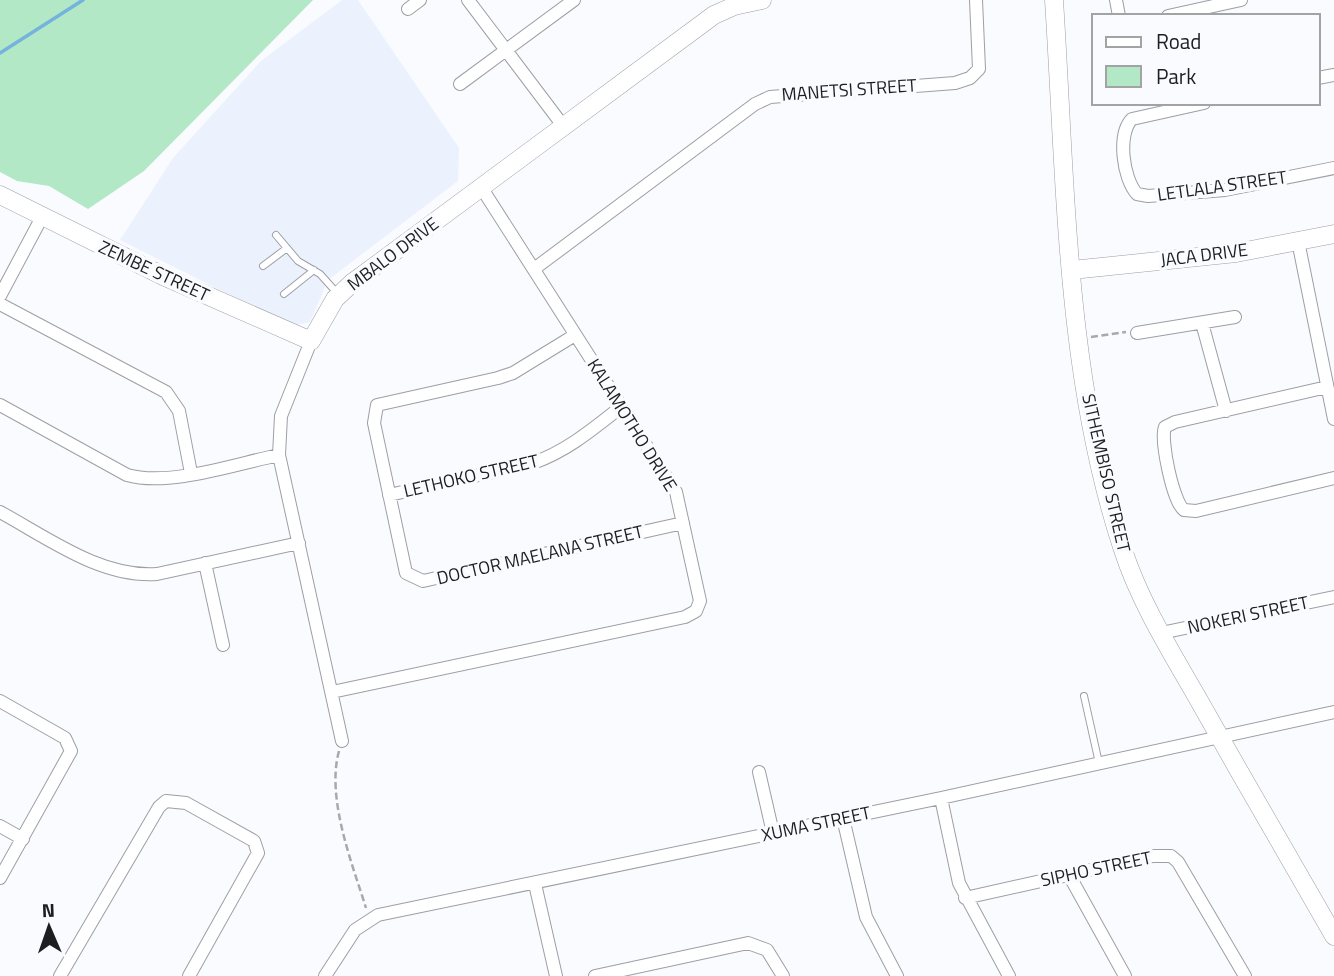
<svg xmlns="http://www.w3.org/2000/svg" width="1334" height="976" font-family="'Titillium Web',sans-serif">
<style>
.built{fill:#ebf2fe}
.green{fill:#b3e8c6}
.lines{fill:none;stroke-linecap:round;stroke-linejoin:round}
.stream{stroke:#74b3de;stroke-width:3.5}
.lane-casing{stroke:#9c9fa4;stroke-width:8}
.street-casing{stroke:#9c9fa4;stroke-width:14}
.secondary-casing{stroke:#9c9fa4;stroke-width:19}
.path{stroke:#a8a9ac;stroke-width:2.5;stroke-dasharray:7 3.5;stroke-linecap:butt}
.lane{stroke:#fff;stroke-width:6}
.street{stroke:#fff;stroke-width:12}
.secondary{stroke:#fff;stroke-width:18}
.labels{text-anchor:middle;stroke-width:7;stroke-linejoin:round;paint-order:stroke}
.street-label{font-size:18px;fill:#1d1e20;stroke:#f9fbfe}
</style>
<rect width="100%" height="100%" fill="#f9fbfe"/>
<path class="built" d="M342,0H358L459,148L458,181L328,280L310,322L292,326L120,240L173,158L261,61Z"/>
<path class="green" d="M0,0H313L144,171L88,209L49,186L17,181L0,172Z"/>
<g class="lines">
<path class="stream" d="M0,53L83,0"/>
<defs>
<path id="lane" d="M276,235L298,261L320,274L338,294
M263,266L287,248
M284,294L314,270
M1084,696L1099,763"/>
<path id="street" d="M468,0L564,127
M1116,0L1119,16
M408,9L420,0
M1168,16L1241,0
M1318,78L1334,75
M460,84L574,0
M1204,103L1132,119C1117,134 1123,179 1137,194L1148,196L1225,190L1334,168
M1298,241L1334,419
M534,269L755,104L770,97L955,83L970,78L979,69L976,0
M0,296L42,217
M0,304L166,392L179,411L191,473
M1202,323L1226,411
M1137,333L1235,317
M575,335L513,373L498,378L377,405L374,423L406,573L423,581L683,523
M311,341L281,416L279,455L342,741
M1327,387L1175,422L1165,427C1160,440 1173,502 1184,510L1196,511L1334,478
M0,405L127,475C169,487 235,464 279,455
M389,495L533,463C567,451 593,429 621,407
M0,512C48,538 101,578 157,574L299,543
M205,563L223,645
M1161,633L1334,597
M332,692L685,617L696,611L700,601L676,492L481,187
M0,701L65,738L71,751L0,878
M759,772L773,833
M941,798L959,883L1009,976
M843,818L866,917L897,976
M0,826L23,839
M1069,875L1125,976
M535,884L556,976
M965,898L1153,856H1171L1178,862L1245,976
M60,976L159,807L166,801L186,803L254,841L258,853L189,976
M325,976L355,930L378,915L941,798L1334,712
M595,976L748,943L767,950L783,976"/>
<path id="secondary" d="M1054,0C1066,182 1065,375 1123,550C1140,602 1170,650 1197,697C1242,777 1288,856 1334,936
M0,195L163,276L311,341L335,299L352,283L714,15L734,6L762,0
M1072,270L1236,253L1334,234"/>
</defs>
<use href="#lane" class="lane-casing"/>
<use href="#street" class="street-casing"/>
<use href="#secondary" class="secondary-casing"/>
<path class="path" d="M1091,337L1126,332
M339,751C326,798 352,863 366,908"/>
<use href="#lane" class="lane"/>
<use href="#street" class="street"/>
<use href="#secondary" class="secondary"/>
</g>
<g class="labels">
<g class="street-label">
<text transform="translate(849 90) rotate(-4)" y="6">MANETSI STREET</text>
<text transform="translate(1222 186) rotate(-8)" y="6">LETLALA STREET</text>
<text transform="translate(393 254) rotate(-37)" y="6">MBALO DRIVE</text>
<text transform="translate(1204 255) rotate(-7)" y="6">JACA DRIVE</text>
<text transform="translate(154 271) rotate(25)" y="6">ZEMBE STREET</text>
<text transform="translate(632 425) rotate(58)" y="6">KALAMOTHO DRIVE</text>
<text transform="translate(1106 473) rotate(77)" y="6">SITHEMBISO STREET</text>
<text transform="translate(471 476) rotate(-13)" y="6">LETHOKO STREET</text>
<text transform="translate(540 555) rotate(-13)" y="6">DOCTOR MAELANA STREET</text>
<text transform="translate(1248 615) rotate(-12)" y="6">NOKERI STREET</text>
<text transform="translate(816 824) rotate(-12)" y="6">XUMA STREET</text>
<text transform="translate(1096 869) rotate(-12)" y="6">SIPHO STREET</text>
</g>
</g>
<rect x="1092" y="14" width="228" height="91" fill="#f9fbfe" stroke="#a1a3a5" stroke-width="2"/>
<rect x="1106" y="37" width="35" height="10" fill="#ffffff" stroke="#a1a3a5" stroke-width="2"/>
<text x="1156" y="49" font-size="21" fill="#1d1e20">Road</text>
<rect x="1106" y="66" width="35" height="21" fill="#b3e8c6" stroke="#a1a3a5" stroke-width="2"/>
<text x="1156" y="84" font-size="21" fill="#1d1e20">Park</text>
<g transform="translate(49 927) rotate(358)" stroke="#f9fbfe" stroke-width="5" paint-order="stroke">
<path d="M0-5L12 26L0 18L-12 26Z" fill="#1d1e20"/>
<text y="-10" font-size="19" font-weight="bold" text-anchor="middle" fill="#1d1e20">N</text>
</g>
</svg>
